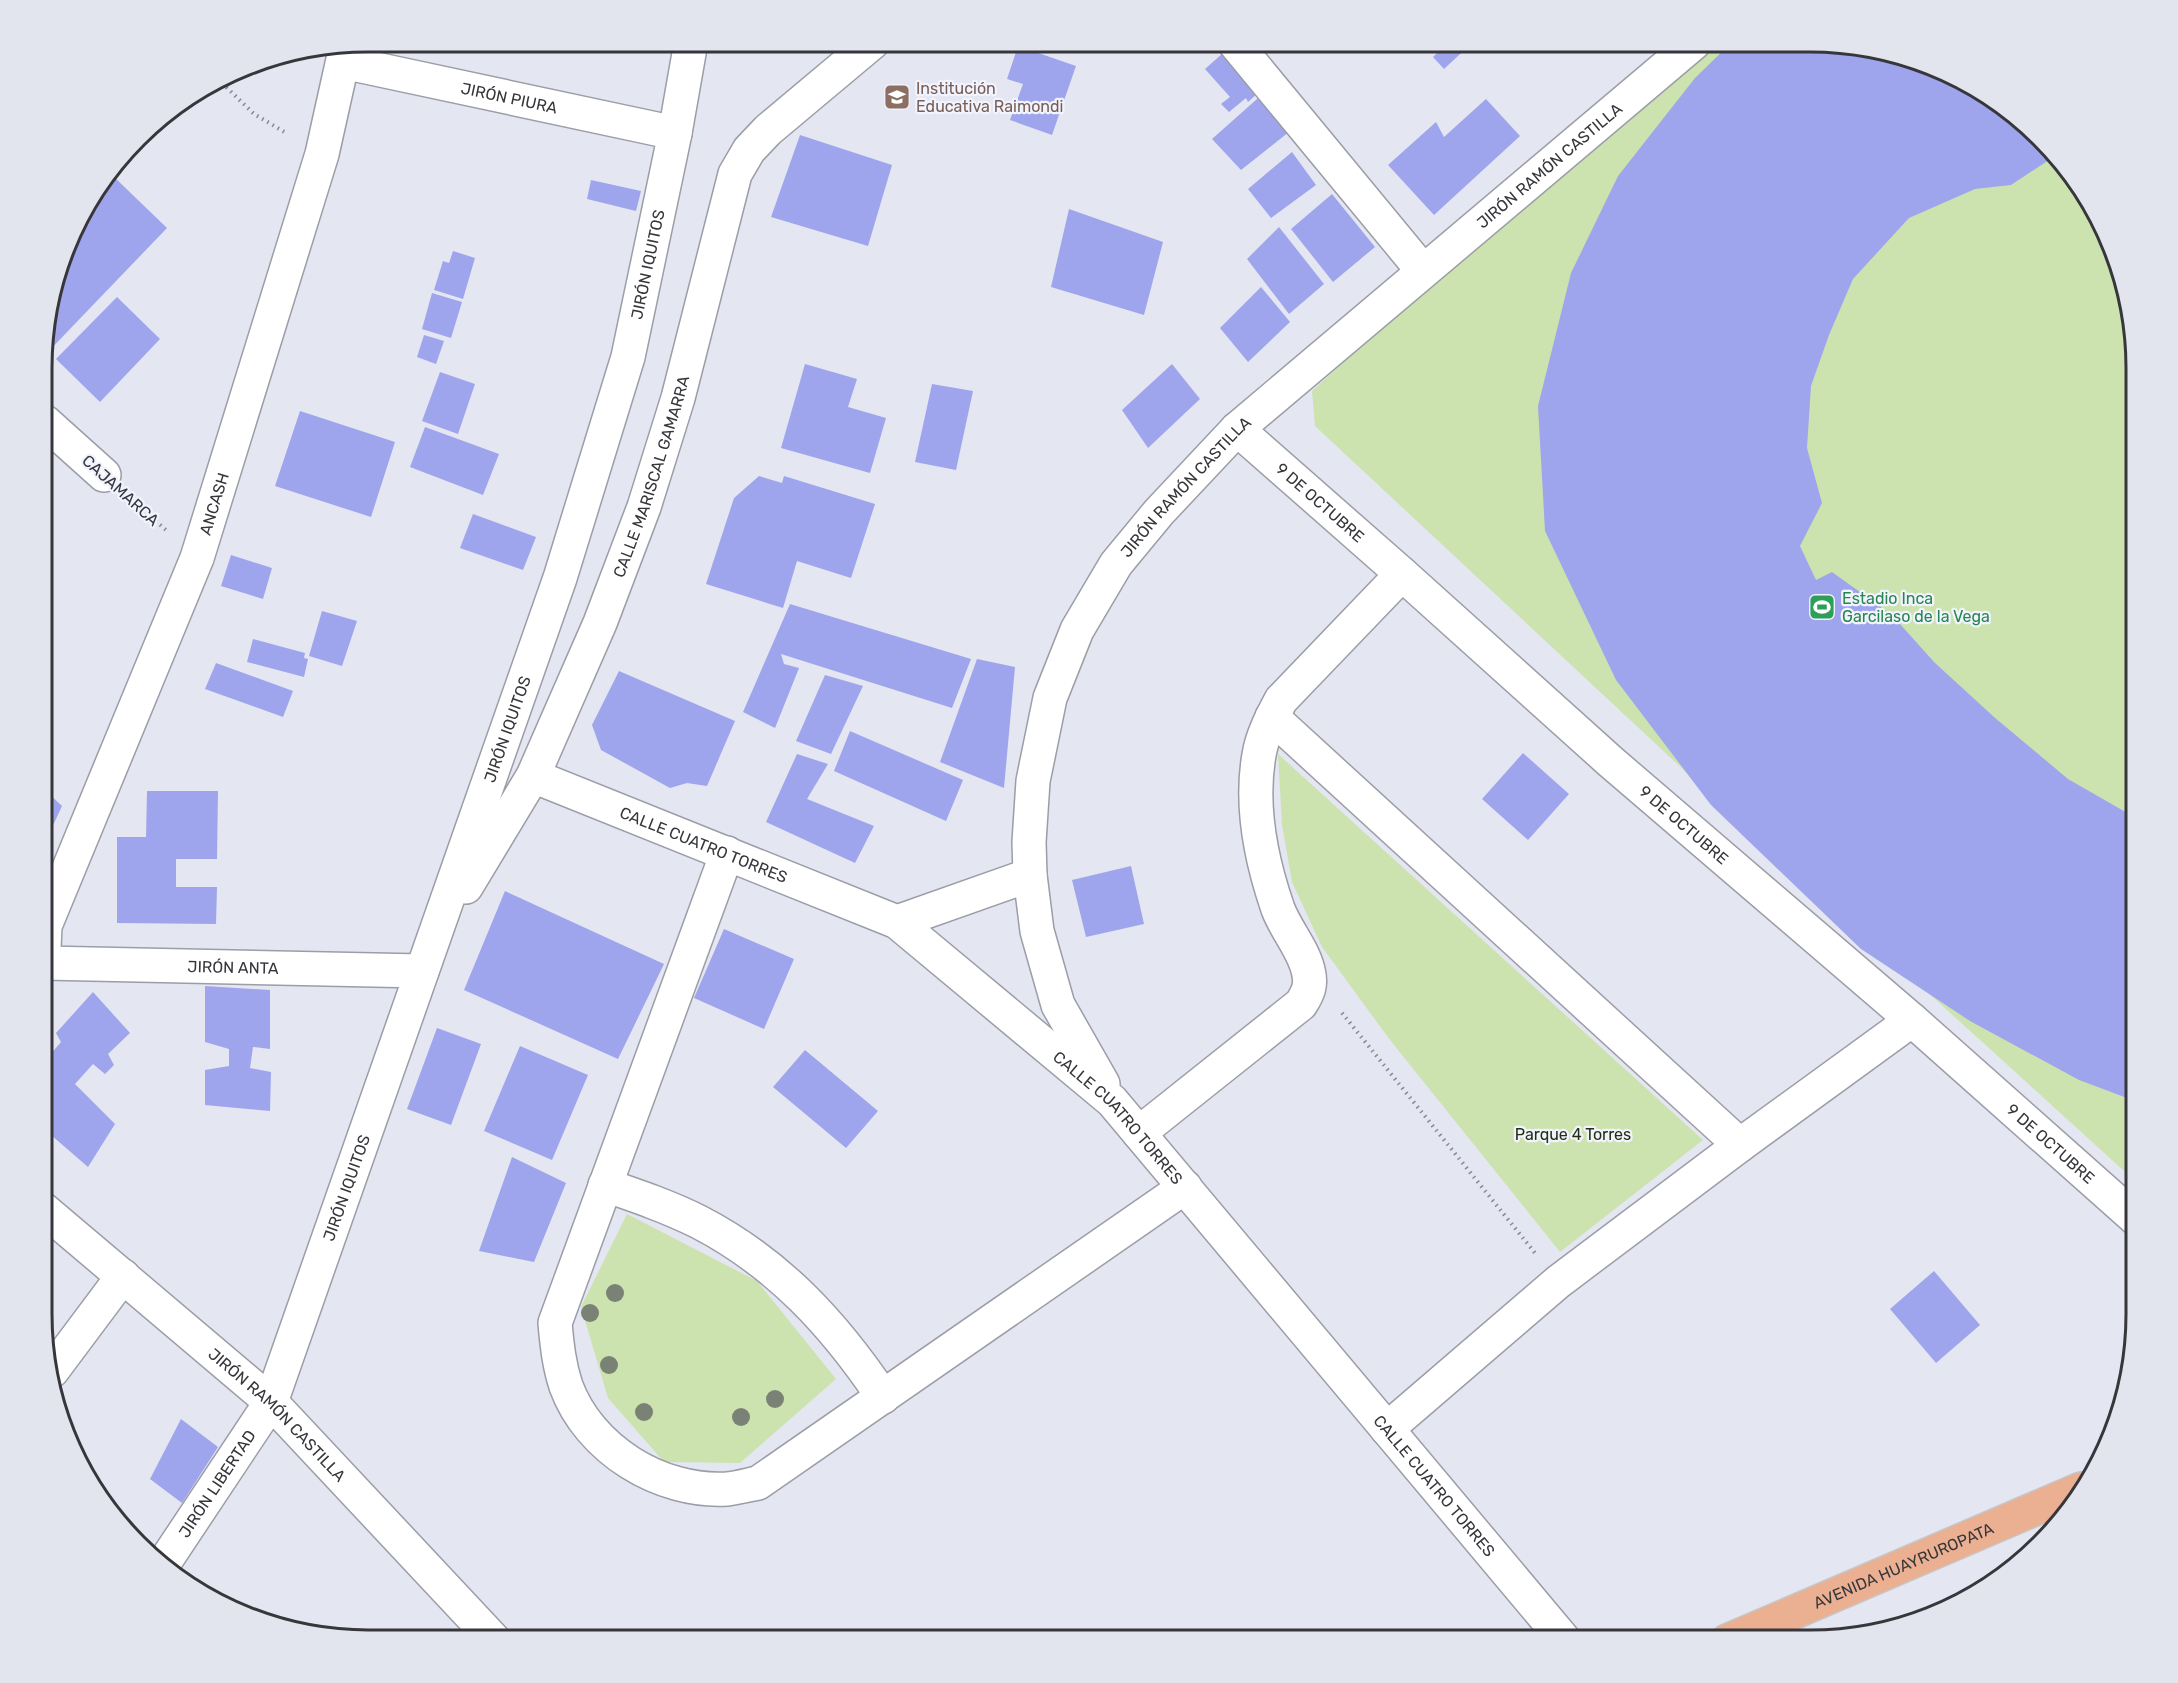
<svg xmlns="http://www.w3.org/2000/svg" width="2178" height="1683" font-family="Rubik,sans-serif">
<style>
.green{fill:#cde3af}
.building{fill:#9fa5ec}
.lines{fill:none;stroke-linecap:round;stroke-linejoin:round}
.minor-casing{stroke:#9b9da7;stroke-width:36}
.major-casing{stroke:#c7c7c8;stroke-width:36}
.path{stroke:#888991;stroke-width:4;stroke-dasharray:1.5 4.5;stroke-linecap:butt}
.minor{stroke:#fff;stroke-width:33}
.major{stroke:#ebaf91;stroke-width:33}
.tree{fill:#7a8175}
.labels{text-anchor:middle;stroke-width:4.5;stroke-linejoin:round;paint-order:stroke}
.education-label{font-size:16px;fill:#785e54;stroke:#f1f3fe;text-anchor:start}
.street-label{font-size:16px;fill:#36363b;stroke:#f1f3fe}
.leisure-label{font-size:16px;fill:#27864d;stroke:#f1f3fe;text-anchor:start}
.park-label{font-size:16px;fill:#232f0f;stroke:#f1f3fe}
.rim{fill:none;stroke:#36363b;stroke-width:3}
</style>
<rect width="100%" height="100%" fill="#e4e6f1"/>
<path class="green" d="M1715,43H1831L1934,67L2025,123L2103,224L2130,304L2136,368L2135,1181L1702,787L1315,426L1312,391L1573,155Z
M1278,754L1703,1140L1560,1252L1390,1040L1322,947L1292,882L1282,825Z
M627,1214L757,1281L836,1379L740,1463L664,1462L608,1398L581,1307Z"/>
<path class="building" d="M425,42H463L461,49Z
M1441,42L1452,43H1472L1444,69L1433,57L1444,46Z
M1731,43H1831L1934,67L2025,123L2052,158L2011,185L1975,189L1909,218L1853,279L1829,335L1811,386L1807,448L1822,503L1800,546L1816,580L1832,572L1892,615L1934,662L1994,717L2068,779L2136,818L2135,1101L2079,1080L1970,1021L1861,949L1711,805L1616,680L1545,531L1538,406L1571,273L1618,176L1695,78Z
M1232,45L1268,84L1248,102L1246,98L1229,112L1221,104L1230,97L1205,69Z
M1018,46L1076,66L1052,135L1010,120L1023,84L1007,79Z
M1266,91L1294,128L1241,170L1212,139Z
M1486,99L1520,136L1434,215L1388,165L1436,122L1444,137Z
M800,135L892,165L868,246L771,217Z
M1292,152L1316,185L1271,218L1248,189Z
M111,174L167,228L45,355V325L86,205Z
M591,180L641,191L636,211L587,199Z
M1332,194L1375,247L1333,282L1291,229Z
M1069,209L1163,242L1144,315L1051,287Z
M1279,227L1324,284L1289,314L1247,259Z
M453,251L475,258L463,299L434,290L443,261L449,263Z
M1261,287L1290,322L1248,362L1220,328Z
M432,293L462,302L451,338L422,329Z
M117,297L160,339L100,402L56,359Z
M424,335L444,341L436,364L417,357Z
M805,364L857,379L848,407L886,418L870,473L781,448Z
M1172,364L1200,399L1148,448L1122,410Z
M440,372L475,384L458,434L422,421Z
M932,384L973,391L956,470L915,462Z
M300,411L395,442L371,517L275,486Z
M425,427L499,454L483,495L410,467Z
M759,476L782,483L784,476L875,504L851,578L797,561L783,608L706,584L734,498Z
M473,514L536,537L523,570L460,548Z
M231,555L272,568L263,599L221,586Z
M790,604L971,659L952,708L781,654L784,664L799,668L775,728L743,712Z
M322,611L357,621L342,666L309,656Z
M253,639L305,653L304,658L308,659L304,677L247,662Z
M977,659L1015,667L1004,788L940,762Z
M216,663L293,691L283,717L205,689Z
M619,671L735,721L707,786L687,783L670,788L601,750L592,725Z
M825,675L863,686L831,754L796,741Z
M850,731L963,780L946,821L834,771Z
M1523,753L1569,794L1528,840L1482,799Z
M797,754L828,764L807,799L874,826L855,863L766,822Z
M44,789L62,806L44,845Z
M147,791H218L217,859H176V887H217L216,924L117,923V837H146Z
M1131,866L1144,924L1086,937L1072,880Z
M505,891L664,964L618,1059L464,990Z
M724,929L794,959L764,1029L694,998Z
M205,986L270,990V1049L253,1047L250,1068L271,1072L270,1111L205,1105V1070L229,1066V1049L205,1042Z
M93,992L130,1033L108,1054L114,1065L105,1074L93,1064L75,1084L115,1124L88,1167L43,1128V1063L61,1042L56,1033Z
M437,1028L481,1044L451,1125L407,1109Z
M520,1046L588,1075L552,1160L484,1131Z
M805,1050L878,1111L846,1148L773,1087Z
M512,1157L566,1183L534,1262L479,1251Z
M1934,1271L1980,1325L1936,1363L1890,1309Z
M181,1419L218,1447L182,1503L150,1479Z"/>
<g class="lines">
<defs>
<g id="minor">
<path d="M1234,42L1423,271"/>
<path id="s1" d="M343,62L675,133"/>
<path d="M45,422L104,475"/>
<path id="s2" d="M1237,429L1402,574L1611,762L1912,1020L2135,1218"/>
<path d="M1272,717L1740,1145"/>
<path id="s3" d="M533,776L897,922L1112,1101L1565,1641"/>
<path d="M727,853L555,1323C557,1345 559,1365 566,1386C589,1449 660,1493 727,1489C737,1488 748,1485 758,1483L1185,1187"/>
<path id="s4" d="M466,887L533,776L600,623L644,507L678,398L735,174L749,150L768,130L873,42"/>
<path d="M897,922L1030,875"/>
<path id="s5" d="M44,948L45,926L197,558L322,154L346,46"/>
<path id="s6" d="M44,963L422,971"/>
<path id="s7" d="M1103,1084L1058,1005L1037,931L1030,875L1029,842L1033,781L1050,698L1077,630L1116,564L1159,512L1237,429L1694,43"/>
<path d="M1139,1133L1301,1004C1308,993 1312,985 1308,970C1303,949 1286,930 1278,909C1261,860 1250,806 1259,755C1262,736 1272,717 1281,700L1402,574"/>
<path d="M605,1185C637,1196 669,1207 699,1222C778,1263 834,1324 883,1397"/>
<path id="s8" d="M43,1209L271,1402L494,1640"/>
<path d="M52,1371L123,1276"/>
<path d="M1387,1429L1558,1282L1740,1145L1912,1020"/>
<path id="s9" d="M162,1566L271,1402L560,578L628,357L675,133L691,42"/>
</g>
<g id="major">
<path id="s10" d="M1727,1641L2081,1489"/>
</g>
</defs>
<use href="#minor" class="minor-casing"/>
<use href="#major" class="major-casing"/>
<path class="path" d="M222,83L254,114L288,134
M133,501L166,530
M1342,1013L1535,1253"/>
<use href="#minor" class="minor"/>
<use href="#major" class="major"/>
</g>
<g class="tree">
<circle cx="615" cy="1293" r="9"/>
<circle cx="590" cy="1313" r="9"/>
<circle cx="609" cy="1365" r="9"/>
<circle cx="775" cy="1399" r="9"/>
<circle cx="644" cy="1412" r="9"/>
<circle cx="741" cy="1417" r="9"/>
</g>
<defs>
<symbol id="school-square" viewBox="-11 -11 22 22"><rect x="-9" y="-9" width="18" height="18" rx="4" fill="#8d6e63" stroke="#f1f3fe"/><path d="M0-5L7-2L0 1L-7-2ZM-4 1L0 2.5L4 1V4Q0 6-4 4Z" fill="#fff"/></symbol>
<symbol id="stadium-square" viewBox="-11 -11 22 22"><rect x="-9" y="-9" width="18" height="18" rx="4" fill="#2e9e5b" stroke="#f1f3fe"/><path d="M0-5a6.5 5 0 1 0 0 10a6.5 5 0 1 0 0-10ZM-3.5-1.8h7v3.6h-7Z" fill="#fff"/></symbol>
</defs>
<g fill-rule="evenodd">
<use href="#school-square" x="882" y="82" width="30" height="30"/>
<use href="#stadium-square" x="1807" y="592" width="30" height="30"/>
</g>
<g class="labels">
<g class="education-label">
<text x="916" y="94">Institución<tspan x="916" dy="18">Educativa Raimondi</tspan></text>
</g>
<g class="street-label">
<text dy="6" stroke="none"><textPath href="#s1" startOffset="170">JIRÓN PIURA</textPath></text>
<text dy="6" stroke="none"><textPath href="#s7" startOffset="1143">JIRÓN RAMÓN CASTILLA</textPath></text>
<text dy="6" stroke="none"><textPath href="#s9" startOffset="1396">JIRÓN IQUITOS</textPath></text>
<text dy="6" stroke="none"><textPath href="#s4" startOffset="452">CALLE MARISCAL GAMARRA</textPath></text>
<text dy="6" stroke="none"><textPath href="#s7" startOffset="657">JIRÓN RAMÓN CASTILLA</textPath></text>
<text transform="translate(121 490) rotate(42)" y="6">CAJAMARCA</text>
<text dy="6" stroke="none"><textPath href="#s2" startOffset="111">9 DE OCTUBRE</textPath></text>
<text dy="6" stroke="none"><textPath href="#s5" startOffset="477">ANCASH</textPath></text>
<text dy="6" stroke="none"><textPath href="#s9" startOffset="910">JIRÓN IQUITOS</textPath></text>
<text dy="6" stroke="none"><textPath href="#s2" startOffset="597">9 DE OCTUBRE</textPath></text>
<text dy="6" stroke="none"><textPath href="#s3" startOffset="184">CALLE CUATRO TORRES</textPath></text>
<text dy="6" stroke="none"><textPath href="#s6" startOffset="189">JIRÓN ANTA</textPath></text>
<text dy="6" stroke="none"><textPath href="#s3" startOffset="688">CALLE CUATRO TORRES</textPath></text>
<text dy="6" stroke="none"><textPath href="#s2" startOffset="1083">9 DE OCTUBRE</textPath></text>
<text dy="6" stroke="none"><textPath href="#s9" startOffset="424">JIRÓN IQUITOS</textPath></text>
<text dy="6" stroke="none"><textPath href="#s8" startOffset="312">JIRÓN RAMÓN CASTILLA</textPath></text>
<text dy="6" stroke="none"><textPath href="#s9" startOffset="99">JIRÓN LIBERTAD</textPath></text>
<text dy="6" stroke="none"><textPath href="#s3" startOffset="1174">CALLE CUATRO TORRES</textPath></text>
<text dy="6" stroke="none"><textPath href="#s10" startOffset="192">AVENIDA HUAYRUROPATA</textPath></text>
</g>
<g class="leisure-label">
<text x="1842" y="604">Estadio Inca<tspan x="1842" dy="18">Garcilaso de la Vega</tspan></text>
</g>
<g class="park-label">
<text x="1573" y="1140">Parque 4 Torres</text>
</g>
</g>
<path d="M0 0H2178V1683H0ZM368 52H1810A316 316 0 0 1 2126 368V1314A316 316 0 0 1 1810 1630H368A316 316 0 0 1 52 1314V368A316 316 0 0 1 368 52Z" fill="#e2e4ee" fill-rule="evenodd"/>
<path class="rim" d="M368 52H1810A316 316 0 0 1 2126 368V1314A316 316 0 0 1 1810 1630H368A316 316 0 0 1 52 1314V368A316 316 0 0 1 368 52Z"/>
</svg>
